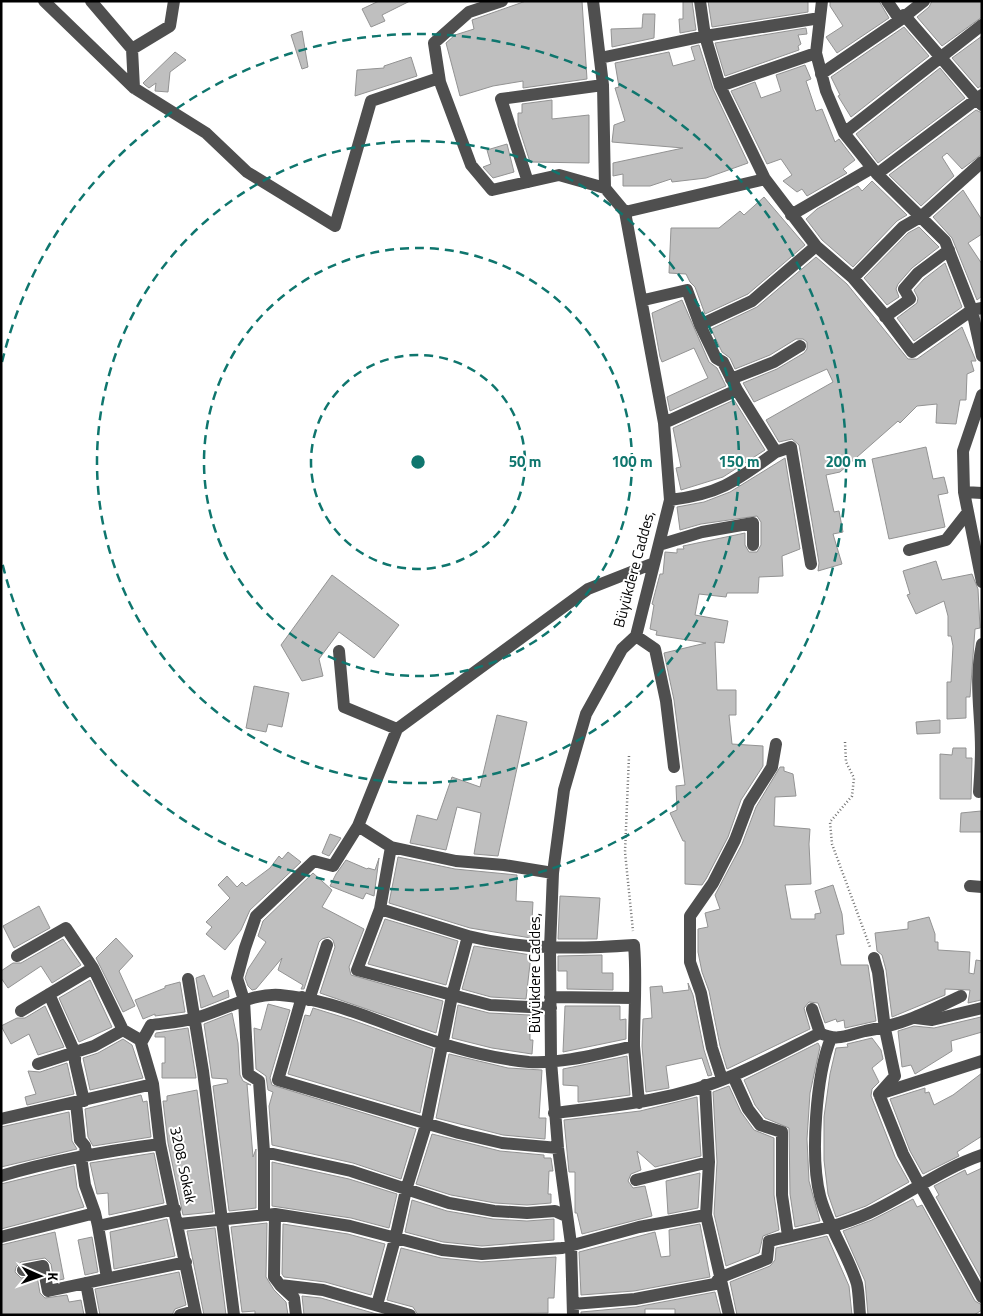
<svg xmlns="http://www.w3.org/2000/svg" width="983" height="1316" font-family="'Titillium Web',sans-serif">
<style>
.building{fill:#bfbfbf;stroke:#939393}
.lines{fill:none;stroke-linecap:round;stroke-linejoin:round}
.path{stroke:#717171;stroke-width:2.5;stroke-dasharray:1 2.5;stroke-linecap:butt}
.minor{stroke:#4f4f4f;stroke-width:12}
.ring{fill:none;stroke:#0f766e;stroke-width:2.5;stroke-dasharray:9 6}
.labels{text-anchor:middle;stroke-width:4;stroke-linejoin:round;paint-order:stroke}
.street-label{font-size:15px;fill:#000;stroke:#fff}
.centre{fill:#0f766e;stroke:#fff;stroke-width:2.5}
.ring-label{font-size:15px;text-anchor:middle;font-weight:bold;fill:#0f766e;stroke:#fff;stroke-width:4;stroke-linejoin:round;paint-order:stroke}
</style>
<rect width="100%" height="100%" fill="#fff"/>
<path class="building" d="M379,1H410L382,15L385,21L371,27L362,9Z
M526,1H582L587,79L523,88V81L493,86L460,96L446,43L455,35L474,29L472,20Z
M683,1H692L696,30L680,33L679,19H683Z
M708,1H808V12L712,27Z
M830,1H879L889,18L837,53L826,37L843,26L830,6Z
M932,1H982V17L942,46L917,17L929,7Z
M643,14H655L654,38L612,47L611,29L642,28Z
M904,27L929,56L851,117L838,96L840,95L831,77Z
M806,28L807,34L798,35L801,44L798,46L799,50L725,76L715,43Z
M302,31L308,67L302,69L291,35Z
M982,36V85L978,88L952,58Z
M699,45L713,89L748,163L706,178L672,182L671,179L650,186H623V174L613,176V163L683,148L612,142L614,125L625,121L615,88L619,87L615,63L669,52L673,66L695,60L691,47Z
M175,52L186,60L170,72L168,92L155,91L156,83L149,88L145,85L143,83Z
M411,57L417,76L355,96L357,70L384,68V66Z
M805,65L811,79L806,81L816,111L822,109L835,142L839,139L855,160L843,169L847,173L807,196L802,189L797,192L783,181L792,175L781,159L767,164L731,91L755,82L761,98L781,91L776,75Z
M940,68L965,98L878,163L856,134Z
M552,100V119L589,115V163L530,162L518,125V113H522V104Z
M976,110L982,113V154L962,169L947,153L942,157L954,176L921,206L889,175Z
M507,144L514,172L493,178L483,167L491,164L487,150Z
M872,181L907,215L897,221L853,267L822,240L806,219L817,209L858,186L862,191Z
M963,190L982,220V234L968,243L982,264V296L977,300L952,238L933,217Z
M764,197L805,245L748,294L705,314L695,287L690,282L686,274L669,273L671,228H719L740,211L744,215Z
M919,227L939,247L912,268L898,284L896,289L899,297L887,305L864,278L908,233Z
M816,257L847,284L908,359H917L962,327L976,361H971L974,371L967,374L966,400H960L956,424L936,423L937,404L917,406L900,423L898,421L840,472L826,475L834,512L839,511L843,532L833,534L842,564L818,571L819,563L799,445L792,439L779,442L766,420L833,382L827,369L754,402L743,383L777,369L804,353L807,349V342L803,339H796L770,355L735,369L730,358L722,352L711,329L757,307Z
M945,263L962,307L914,341L897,318L917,303L918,298L914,290L924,279Z
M682,300L709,362L717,368L726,386L670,411L667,397L708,378L694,348L662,362L660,357L652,313Z
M734,400L765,450L723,477L681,490L676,468L681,467L673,428Z
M926,447L933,479L944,477L948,493L938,495L945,527L889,539L872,459Z
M785,458L800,549L782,556L783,576L759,577L758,593H727L726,597L699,594L695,615L728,621L724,643L715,642L717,690H736V715H729L732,744L763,746V766L741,800L728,837L706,879L702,885L685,884V841H683L670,813L677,810L676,786L685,785L674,700L664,653L706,643L656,635L657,631L650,629L654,605L652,604L660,574H663L665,552L677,553V549H684L683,546L745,533V545L749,552H757L761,545V522L757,516L701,524L680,530L677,507L704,502L730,492Z
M936,561L942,580L972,574L978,589L980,628L975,629L970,697H966V718L947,719V682H951L953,646L951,636H948V616L944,601L916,614L907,595L910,594L903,571Z
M332,575L399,625L374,658L339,632L319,659L323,676L302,681L281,645Z
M254,686L289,693L282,727L268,724L266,732L246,728Z
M497,715L527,722L498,856L474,854L481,813L457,807L446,850L410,843L417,815L437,820L452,777L480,787Z
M940,720V733L917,734L916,722Z
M953,748H966V758H972L971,799H940V754L952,755Z
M780,767H784V771L793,774L796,796L775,797L774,826L810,829L809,844L811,884L785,885L791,919H815V914L821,913L815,891L833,885L842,914L844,934L836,935L841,965H868L876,1021L845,1028L844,1020L837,1022L836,1019L825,1023L818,1003L809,1002L804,1008L810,1029L727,1069L720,1046L709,991L702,972L698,952V929L708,927L705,913L720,909L715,895L742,844L756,807Z
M981,811L982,832H960L961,813Z
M330,834L341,838L329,856L322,853Z
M288,852L301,862L250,910L241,930L225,950L206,934L212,927L206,922L230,898L218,885L227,876L237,887L242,882L246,886L270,868L279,856L282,859Z
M398,857L455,869L517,875L516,901L533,902L531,938L470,928L389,903Z
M379,858L374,896L366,893L363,899L330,886L336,874L346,860L367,869L368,868L375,870Z
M313,873L332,890L322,907L364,929L349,967L351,975L443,1001L436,1033L320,993L335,947L333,940L329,937L322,939L319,942L304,989H301L303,985L278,970L282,958L256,989L252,990L248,986L245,978L248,969L266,942L258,936L263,921Z
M560,896L600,898L597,939H558Z
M39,906L50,928L14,948L3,926Z
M929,917L935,934V942H938V950L970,952L969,973L974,974L976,960L982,961L981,1000L968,1003L970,990L945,989V995L892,1017L886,970L882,955L877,951L875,933L908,929V922Z
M385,919L458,941L446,985L368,964Z
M116,938L133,956L119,971L135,1006L123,1012L96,958Z
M63,939L81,965L52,983L41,966L8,988L1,978V971L13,963H21Z
M474,946L531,955L526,999L491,997L462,989Z
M602,955V973H613V990L567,989V971H558V956Z
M204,975L213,997L228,990L229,997L201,1008L196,978Z
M90,980L112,1027L79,1042L59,998Z
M180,982L185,1012L155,1016V1014L143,1019L135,1000L165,988V986Z
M688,983L693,995L704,1050L712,1075L708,1076L702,1058L666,1066L669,1088L646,1092L642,1046L643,1019L652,1018L650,987L662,986L663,993L689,990Z
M268,1004L290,1010L270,1078L272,1085L416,1129L401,1179L353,1163L272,1145L269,1106L273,1092L268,1090L266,1076L256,1069L254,1028L261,1030Z
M458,1005L489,1013L530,1015V1040H533L532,1054L492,1048L452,1038Z
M45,1006L64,1047L38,1055L29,1034L11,1044L1,1026L17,1018H25Z
M565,1006H620V1020L626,1019V1039L563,1052Z
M313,1008L352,1020L433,1049L420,1113L288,1074L305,1015L310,1016Z
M232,1013L238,1043L240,1075L243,1081L251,1085L247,1084L253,1157L256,1149V1208L229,1211L213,1086L228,1083L227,1079L212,1078L204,1024Z
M981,1017L982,1032L951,1041L952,1051L915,1074L911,1065L902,1067L898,1031L914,1026L934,1028Z
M188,1028L196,1078H162V1063H165V1037H155V1035L156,1033Z
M872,1038L881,1050L883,1059L872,1068L879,1082L872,1089L871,1096L895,1157L909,1182L866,1206L836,1217L828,1194L824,1160V1117L830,1074L836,1048L848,1047L847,1044Z
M123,1039L132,1045L143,1078L90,1090L83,1058L98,1053Z
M818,1043L820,1047L810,1093L807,1139L809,1181L820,1221L795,1227L790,1194L789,1128L765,1118L755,1105L744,1080Z
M449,1054L508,1068L542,1070L539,1118H546L545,1139L503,1135L436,1118Z
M627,1056L630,1095L578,1102V1086L563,1085V1069Z
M67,1063L74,1094L27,1105L25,1097L36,1094L28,1071L40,1072Z
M982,1073V1136L957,1152L959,1156L923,1174L910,1151L890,1099L925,1088V1093L929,1092L934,1105L953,1095Z
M729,1086L741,1112L754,1130L774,1138V1195L779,1230L763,1236L759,1253L726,1266L714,1214L717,1162L713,1092Z
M197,1090L213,1212L183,1215L168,1143L163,1101H167V1096Z
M141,1095L143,1102L147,1101L151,1137L93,1146L88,1137L85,1109Z
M697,1097L701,1156L655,1167L637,1151L641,1170L631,1174L628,1181L633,1188L645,1186L652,1216L582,1234L577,1213H575V1172H569L564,1120L640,1111Z
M69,1112L72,1141L77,1149L1,1167V1127Z
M432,1134L500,1151L544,1155V1158H551L553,1171H549L548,1194H551V1203L527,1205L495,1203L451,1195L416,1184Z
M154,1153L164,1203L109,1215L108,1193L97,1194L90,1163Z
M272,1162L349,1179L397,1194L389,1228L351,1218L272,1206Z
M74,1166L77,1188L84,1207L1,1229V1184Z
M982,1168V1280L936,1197L939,1195L934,1186L965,1170L967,1175Z
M700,1173L698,1208L668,1214L666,1181Z
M913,1199L917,1207L922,1205L975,1301L982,1305V1310L974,1315H868L865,1281L843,1231L872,1220Z
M412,1200L447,1211L493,1219L527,1221L554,1219V1240L482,1246L443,1242L405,1232Z
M167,1219L175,1256L114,1269L110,1232Z
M267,1223L266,1277L274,1290L286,1302L288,1315H255V1311L242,1312L231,1227Z
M283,1224L348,1234L385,1244L371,1295L325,1282L284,1277L282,1274Z
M700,1224L710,1277L634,1291L581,1295L579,1252L655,1232L661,1257L670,1256L669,1230Z
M215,1228L226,1315H204L187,1231Z
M55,1232L64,1279L54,1281L51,1264L45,1258L21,1262L16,1267L15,1272L21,1278L37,1276L40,1293L45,1298L67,1295L69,1302L81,1300L84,1315H1V1245Z
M827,1236L849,1286L852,1315H737L730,1282L770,1266L775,1260L776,1248Z
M92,1237L98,1272L85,1275L78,1240Z
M401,1248L441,1258L481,1262L556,1257L554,1298H548V1313L418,1315L413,1307L387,1300Z
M179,1272L186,1305L175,1309L172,1315H100L95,1289Z
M715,1292L721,1315H675V1309H645V1315H581V1312L636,1307Z
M302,1296L321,1298L380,1315H304Z"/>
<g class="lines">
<path class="path" d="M845,742L846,762L854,778L852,796L830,822L832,844L870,947
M629,756L625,852L633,931"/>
<path class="minor" d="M44,1L134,88L206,133L247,172L335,226L371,101L439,78
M91,1L132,49
M502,1L469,12L434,43L440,82L471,165L492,190L559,175L605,188
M593,1L603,85L605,188L625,212
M822,1L816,53L826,91L844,133L877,174L945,241L972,310L982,356
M887,1L900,20
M904,15L982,105
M600,58L705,36L820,18
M821,74L900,20L924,1
M720,86L816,53
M134,88L132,49L170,26L174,1
M844,133L982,25
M877,174L982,95
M765,179L816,246L853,278L903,227L922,216L982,162
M528,182L501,99L603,85
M791,215L872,168
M853,278L882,312L912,352L972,310L982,308
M644,300L687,290L700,325L752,301L816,246
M885,317L910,299L904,289L918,273L949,250
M731,379L774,362L800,346
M982,395L963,451L964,492L982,582
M664,423L737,390
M776,452L791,447L811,564
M964,492L982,493
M670,500C720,494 736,481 776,452L737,390L723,362L716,358L700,325
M659,545L702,532L753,523V545
M909,550L946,540L968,512
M636,636L655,649L666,701L674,767
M339,651L344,707L397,729
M979,792C980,778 981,764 981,749C981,711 974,683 982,644
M358,826L391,847L456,861L504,865L553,873
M970,886L982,887
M380,909L391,847
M468,936L380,909L357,970L490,1005L551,1008
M17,956L66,928L93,968
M874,958L878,972L885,1029L895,1076L879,1094
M188,979L203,1071L234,1315
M49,994L75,1053V1062L84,1101
M302,997L278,1080L459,1133L502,1143L558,1148
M550,997L634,998
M309,1000L327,945
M812,1009L820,1033C838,1042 847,1035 865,1031C902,1025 928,1012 961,996
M21,1011L93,968L123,1030L142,1041
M916,1018L932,1020L982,1008
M831,1038C816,1075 810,1157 820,1196C828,1227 848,1254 857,1284C859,1294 859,1305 860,1315
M38,1064L94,1046L123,1030
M733,1076L748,1109L760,1125L782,1132V1195L788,1236
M722,1079L712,1048L701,993L690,962V916L713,883L735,840L749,803L772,767L776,744
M705,1085L709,1162L706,1215L729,1315
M879,1094L982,1061
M879,1094L903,1154L919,1184
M76,1103L80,1140L85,1146L86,1155
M554,1113C615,1106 678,1100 734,1075C763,1063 792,1047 820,1033
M1,1119L153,1084
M264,1152L351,1171L449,1203L494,1211L527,1213L555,1211L566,1216
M81,1156L85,1185L95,1213
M1,1176C54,1160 106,1151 160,1144
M636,1180L709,1162
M920,1185L982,1297
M275,1214L274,1277L280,1285L294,1298L296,1315
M264,1215V1152L259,1081L248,1074L244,1000L237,978L245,948L256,916L314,861L333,866L358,826L397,729L588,589L654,563
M179,1224L275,1214L350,1226L442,1250L482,1254L562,1248L639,1227L706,1215
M98,1226L107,1278
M1,1237L95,1213L98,1226L175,1209
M23,1270L43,1266L48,1291L186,1262
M86,1283L92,1315
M280,1285L323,1290L410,1315
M573,1304L635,1299L715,1284L719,1278L767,1259L769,1241C803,1233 836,1228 869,1213C908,1195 941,1169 982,1155
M377,1305L395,1239L406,1190L426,1125L452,996L468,936C522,950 579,949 634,945C637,979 634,1012 634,1046
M180,1315L195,1311
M196,1315L160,1144L153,1084L141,1043L151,1025C166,1023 182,1022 196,1018C224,1010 251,993 280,995C315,998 347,1009 379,1021C427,1040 477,1057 529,1062C563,1064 601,1053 634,1046L639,1103
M573,1315L571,1244L558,1148L551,1061L550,948L553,873L564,790L586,714L622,649L636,636L670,500L664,423L625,212L765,179L720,86L705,36L700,1"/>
</g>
<g class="ring">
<circle cx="418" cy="462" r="107"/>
<circle cx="418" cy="462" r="214"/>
<circle cx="418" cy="462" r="321"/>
<path d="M2 362A428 428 0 1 1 2 562"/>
</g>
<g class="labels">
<g class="street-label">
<text transform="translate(634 569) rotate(-75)" y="5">Büyükdere Caddes,</text>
<text transform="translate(535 973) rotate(-90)" y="5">Büyükdere Caddes,</text>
<text transform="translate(183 1165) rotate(78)" y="5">3208. Sokak</text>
</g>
</g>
<circle cx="418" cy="462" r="8" class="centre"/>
<g class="ring-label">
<text x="525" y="467">50 m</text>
<text x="632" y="467">100 m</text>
<text x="739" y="467">150 m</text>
<text x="846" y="467">200 m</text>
</g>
<rect width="983" height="1316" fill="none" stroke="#000000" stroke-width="5"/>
<g transform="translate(40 1276) rotate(92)" stroke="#ffffff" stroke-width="4" paint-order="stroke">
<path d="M0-4L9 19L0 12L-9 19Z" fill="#000000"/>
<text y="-8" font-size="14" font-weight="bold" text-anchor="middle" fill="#000000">K</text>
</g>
</svg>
